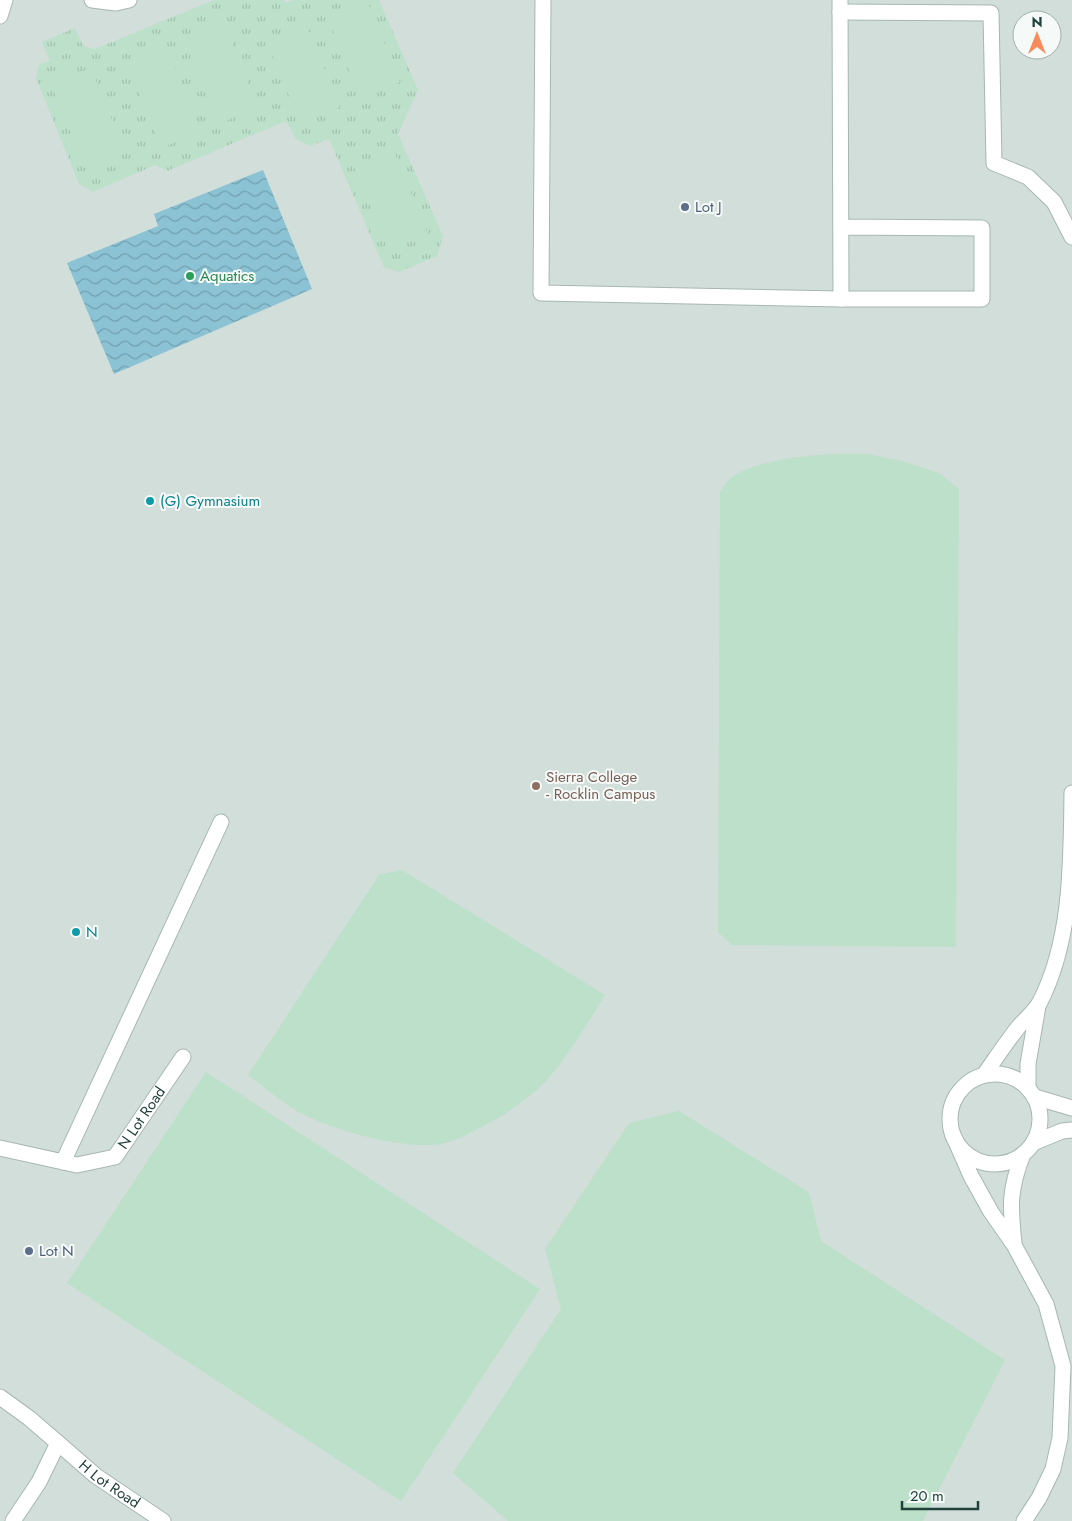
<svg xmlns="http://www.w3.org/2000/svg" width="1072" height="1521" font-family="Jost,sans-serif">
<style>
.built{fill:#d2deda;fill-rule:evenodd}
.park{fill:url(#park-tufts)}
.pitch{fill:#bce0c9}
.water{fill:url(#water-waves)}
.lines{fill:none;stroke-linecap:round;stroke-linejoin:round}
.minor-casing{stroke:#a6b7b2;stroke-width:17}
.minor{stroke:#fff;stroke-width:15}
.service-dot{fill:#5c6f8a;stroke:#f5faf8;stroke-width:2}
.leisure-dot{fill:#2e9e5b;stroke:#f5faf8;stroke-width:2}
.culture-dot{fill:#0f9aa8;stroke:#f5faf8;stroke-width:2}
.education-dot{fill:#8d6e63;stroke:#f5faf8;stroke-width:2}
.labels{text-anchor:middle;stroke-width:4;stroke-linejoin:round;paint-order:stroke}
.service-label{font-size:15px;fill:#4e5e75;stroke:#f5faf8;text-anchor:start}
.leisure-label{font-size:15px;fill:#27864d;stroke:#f5faf8;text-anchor:start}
.culture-label{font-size:15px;fill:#0d838f;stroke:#f5faf8;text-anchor:start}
.education-label{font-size:15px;fill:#785e54;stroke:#f5faf8;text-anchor:start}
.street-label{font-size:15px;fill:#22413b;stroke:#f5faf8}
</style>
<defs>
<pattern id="park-tufts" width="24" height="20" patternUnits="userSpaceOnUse" patternTransform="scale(1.25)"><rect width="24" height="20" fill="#bce0c9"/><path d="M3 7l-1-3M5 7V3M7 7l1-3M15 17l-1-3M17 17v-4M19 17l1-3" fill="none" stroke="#a1c1ae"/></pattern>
<pattern id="water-waves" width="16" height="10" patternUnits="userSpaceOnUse" patternTransform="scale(1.25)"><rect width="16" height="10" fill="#8bc3d5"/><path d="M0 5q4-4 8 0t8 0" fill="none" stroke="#71a0ae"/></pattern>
</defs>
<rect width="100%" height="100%" fill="#e4eeea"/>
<path class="built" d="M0,0H1072V1521H0ZM1022,20H1052V50H1022Z"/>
<path class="park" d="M214,0H284L286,3L293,0H379L418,90L398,134L443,236L437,256L399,272L384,267L329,139L310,146L296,139L286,121L167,171L155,165L93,192L79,184L36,78L39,65L50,60L42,42L75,28L83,46L95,49Z"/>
<path class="pitch" d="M361,0H367L400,82L360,98L326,14Z
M225,24L258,108L218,124L185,40Z
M306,24L340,107L300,123L266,40Z
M167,48L201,132L161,148L127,64Z
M91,68L125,152L85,168L51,84Z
M394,151L428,234L388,250L354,167Z
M837,454H867L902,461L939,473L959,489L956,947L732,945L718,932L720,492C723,488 726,482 730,479C753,460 808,455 837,454Z
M402,870L605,995C588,1022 572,1050 552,1074C535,1094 511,1111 489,1123C473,1131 458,1141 440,1144C402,1150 331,1130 297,1111C280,1101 264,1087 248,1075L379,875Z
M206,1072L540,1289L401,1501L67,1283Z
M679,1111L809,1192L821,1241L1005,1360L923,1521H508L453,1473L561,1309L545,1249L629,1123Z"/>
<path class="water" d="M263,170L312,289L114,374L67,263L158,226L154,214Z"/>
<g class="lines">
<defs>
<g id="minor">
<path d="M92,0L116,3L129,0"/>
<path d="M543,0L541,293L841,299"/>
<path d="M840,0L841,299H982V228L841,227"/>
<path d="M840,12L991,13L994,163L1028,177L1054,202L1072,237"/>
<path d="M0,16L5,0"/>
<circle cx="995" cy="1119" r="45"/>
<path d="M984,1075C996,1058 1007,1041 1020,1025C1027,1018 1035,1011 1040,1002C1072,939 1071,863 1072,793"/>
<path d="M1028,1087V1064L1038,1006"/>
<path d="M1035,1097L1072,1108"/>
<path d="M953,1135L971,1176L991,1212L1014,1245L1046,1304L1063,1366L1060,1438L1053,1469L1039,1498L1024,1521"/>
<path d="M1033,1143L1062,1131L1072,1130"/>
<path id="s1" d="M0,1148L77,1165L115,1157L183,1057"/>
<path d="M63,1162L221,822"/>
<path d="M1014,1243C1010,1206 1009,1190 1023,1154"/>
<path d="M0,1397L29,1418L58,1443L39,1482L13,1521"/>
<path id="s2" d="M58,1443L96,1476L163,1521"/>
</g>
</defs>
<use href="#minor" class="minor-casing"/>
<use href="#minor" class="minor"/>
</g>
<g class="service-dot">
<circle cx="685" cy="207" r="5"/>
<circle cx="29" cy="1251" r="5"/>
</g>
<circle class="leisure-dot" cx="190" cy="276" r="5"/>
<g class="culture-dot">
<circle cx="150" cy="501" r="5"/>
<circle cx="76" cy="932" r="5"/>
</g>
<circle class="education-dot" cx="536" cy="786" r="5"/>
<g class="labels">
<g class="service-label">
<text x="695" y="212">Lot J</text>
<text x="39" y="1256">Lot N</text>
</g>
<g class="leisure-label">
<text x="200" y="281">Aquatics</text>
</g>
<g class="culture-label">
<text x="160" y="506">(G) Gymnasium</text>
<text x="86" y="937">N</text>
</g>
<g class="education-label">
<text x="546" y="782">Sierra College<tspan x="546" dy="17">- Rocklin Campus</tspan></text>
</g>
<g class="street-label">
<text dy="5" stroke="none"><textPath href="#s1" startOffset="165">N Lot Road</textPath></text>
<text dy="5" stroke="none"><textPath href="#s2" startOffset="66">H Lot Road</textPath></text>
</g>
</g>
<g transform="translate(1037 35)"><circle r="24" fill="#f5faf8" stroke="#a1b0ac"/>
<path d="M0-4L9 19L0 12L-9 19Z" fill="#f78c5a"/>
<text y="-8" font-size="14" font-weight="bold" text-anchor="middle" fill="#22413b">N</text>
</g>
<path d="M902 1501v8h76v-8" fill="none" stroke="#22413b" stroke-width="2.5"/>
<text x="910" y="1501" font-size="15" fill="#22413b" stroke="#f5faf8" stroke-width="4" paint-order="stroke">20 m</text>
</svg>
